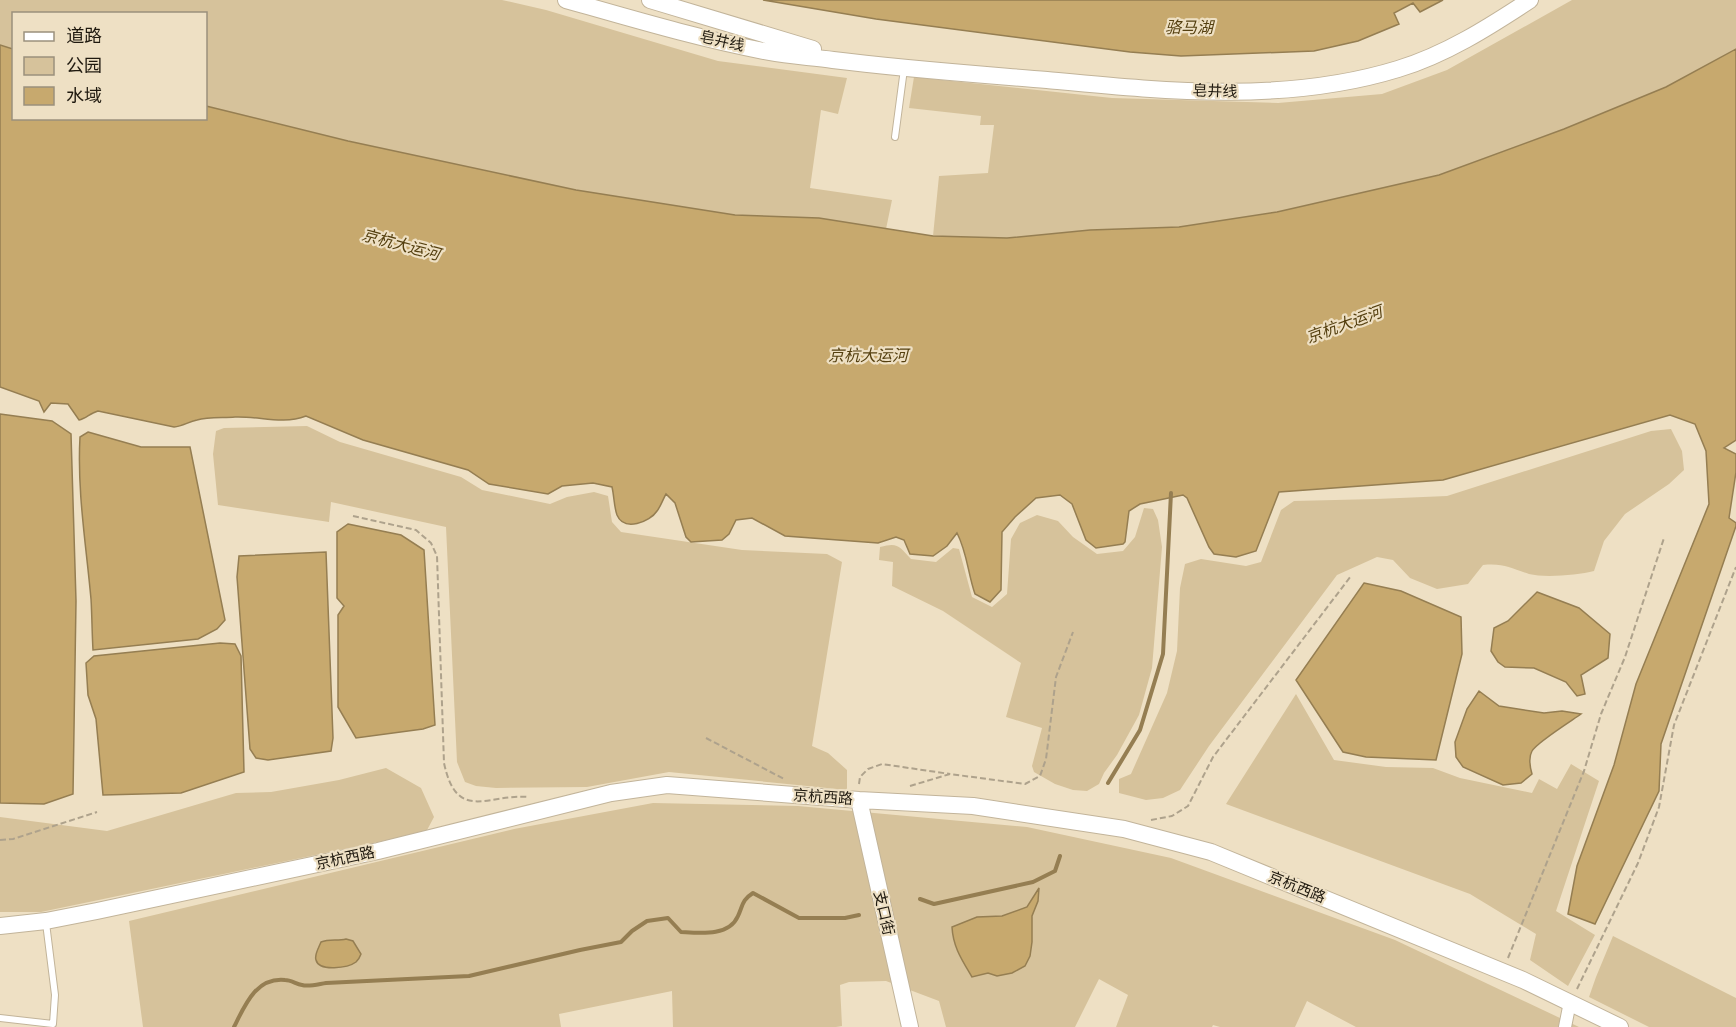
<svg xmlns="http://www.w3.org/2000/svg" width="1736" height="1027" font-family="Barlow,'Noto Sans SC',sans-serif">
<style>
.green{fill:#d6c29b}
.water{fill:#c7a96e;stroke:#957e52;stroke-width:1.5}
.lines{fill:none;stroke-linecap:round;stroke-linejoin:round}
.stream{stroke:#957e52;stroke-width:4}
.lane-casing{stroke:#c2b49a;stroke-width:8}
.street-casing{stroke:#c2b49a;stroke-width:14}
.secondary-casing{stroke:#c2b49a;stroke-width:18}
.path{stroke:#aea28c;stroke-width:2;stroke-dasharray:6 3;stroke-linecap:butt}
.lane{stroke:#fff;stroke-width:6}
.street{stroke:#fff;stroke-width:12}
.secondary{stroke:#fff;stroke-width:16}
.labels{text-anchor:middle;stroke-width:4.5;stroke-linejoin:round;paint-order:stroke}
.street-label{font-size:15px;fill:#1f190f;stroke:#eee0c4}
.water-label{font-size:16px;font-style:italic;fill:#543f0f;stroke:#eee0c4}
</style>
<rect width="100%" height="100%" fill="#eee0c4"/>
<path class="green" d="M0,0H502L546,10L718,61L847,78L838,114L821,110L810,188L892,200L886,229L819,218L735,215L576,190L348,141L206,106V14H14L13,49L0,45Z
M1572,0H1736V49L1666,87L1564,129L1439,175L1277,212L1179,227L1090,230L1007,238L933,236L939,176L988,173L994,125H980L981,116L909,108L914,77L1112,98L1278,103L1382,94L1447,70Z
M307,426L340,442L461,477L482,490L550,504L567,497L594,492L608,496L612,522L621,532L742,550L827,554L842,562L812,746L828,753L847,770V790L669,772L587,787L496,788L476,786L465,782L457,762L446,527L331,502L329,522L218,505L213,454L216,431L224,428Z
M1671,429L1682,451L1684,470L1669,484L1625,514L1604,541L1594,571C1578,575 1545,578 1529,574C1510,568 1504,563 1483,565L1468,584L1437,589L1410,578L1393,560L1377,557L1337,575L1209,746L1180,790L1163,798L1146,800L1119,793V779L1131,774L1167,693L1177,651L1180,588L1185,564L1201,559L1246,566L1261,562L1281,510L1294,501L1376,499L1447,496L1651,431Z
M1144,508L1153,509L1158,520L1162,547L1152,668L1139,715L1117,755L1104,773L1099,784L1087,791L1073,790L1055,784L1034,772L1032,766L1042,728L1006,717L1021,663L943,611L892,586L893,562L879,560L880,547C898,542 899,546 911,559L936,562L953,548L959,549L972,597L992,607L1007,594L1011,539L1020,523L1037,515L1058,521L1073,537L1097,554L1123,551L1135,537Z
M1296,694L1334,760L1386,767L1433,768L1460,778L1532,793L1539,779L1557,789L1571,764L1599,781L1556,911L1595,935L1568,986L1530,960L1536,934L1470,894L1226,804Z
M386,768L421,788L434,817L426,832L41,912H0V817L107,831L236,793L271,792L339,780Z
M653,803L798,806L1027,827L1171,858L1395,940L1579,1027H1356L1307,1001L1295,1027H1220L1213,1025L1212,1027H1116L1128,995L1099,979L1075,1027H946L939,1001L886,981L849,982L840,985L842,1026L836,1027H673L672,991L559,1014L561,1027H143L129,921L514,829Z
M1613,936L1736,998V1027H1649L1589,997L1596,977Z"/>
<path class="water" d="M763,0H1443L1420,12L1413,3L1394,13L1399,24L1358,41L1314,51L1181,56L1130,52L876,19Z
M0,45L13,49L14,118H206V106L348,141L576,190L735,215L819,218L933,236L1007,238L1090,230L1179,227L1277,212L1439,175L1564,129L1666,87L1736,49V440L1724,448L1736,454V472L1729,518L1736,523V526L1661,744L1659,791L1595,924L1568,914L1577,866L1614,765L1636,684L1709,504L1706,451L1695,424L1670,415L1443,480L1279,492L1256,551L1236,557L1214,554L1209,547L1187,498L1183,495L1140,504L1129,511L1125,542L1123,544L1096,548L1086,540L1072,504L1060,495L1036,498L1015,517L1002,532L1001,590L990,602L975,594C968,574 967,552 957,533L947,546L933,556L910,554L904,540L896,537L878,543L785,536L752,518L736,520L729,534L722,540L691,542L686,537L675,503L666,494C663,499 661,506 657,511C650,522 624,532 617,515C614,507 614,495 612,487L593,483L562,486L548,494L489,484L468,470L363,440L306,416C282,425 260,416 235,417C223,418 208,417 197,420C188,422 183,426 174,427L98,411C90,413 86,419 79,420L68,404L51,403L44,412L39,401L0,387Z
M0,414L52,421L71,434L76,601L73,794L44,804L0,803Z
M88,432L141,447H190L225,620L217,629L198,639L93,650C92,633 92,615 91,599C86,544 77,491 80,437Z
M348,524L401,535L424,550L435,725L423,729L356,738L338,707V615L344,606L337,598V532Z
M326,552L333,738L331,751L268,760L256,758L250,749L237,577L239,556Z
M1364,583L1401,591L1461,617L1462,654L1436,760L1366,757L1343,752L1296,680Z
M1537,592L1579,608L1610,634L1608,658L1581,675L1585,694L1577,696L1566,682L1534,668L1505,667L1498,662L1491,651L1494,628L1508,621Z
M220,643L235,644L241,656L244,772L181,793L103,795L96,719L88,695L86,663L94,656Z
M1479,691L1499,706L1544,713L1562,711L1581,714C1571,721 1536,743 1532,751C1528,758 1530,767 1532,774L1521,783L1503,785L1463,767L1456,757L1455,742L1467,709Z
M1039,888L1038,901L1032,916V942L1030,956L1025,966L1012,973L997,976L988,973L972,977C962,960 953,947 952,927L977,917L1002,916L1027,907Z
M346,939L353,941L361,954C360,957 358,960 356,962C348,968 319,972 316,960C314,955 319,947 321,942C329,939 338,941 346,939Z"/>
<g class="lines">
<path class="stream" d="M1108,783L1140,730L1163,654L1171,493
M920,899L934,904L1033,882L1055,871L1060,856
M234,1027C245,1005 256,977 285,980C291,980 296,984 302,985C309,987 319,984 326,983L469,976L580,950L621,942L632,931L647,921L668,918L681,932C699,933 729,937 738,916C743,905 742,900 753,893L799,918H845L859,915"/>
<defs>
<path id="lane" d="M895,137L904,69
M0,1018L53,1024L55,995L46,923"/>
<path id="street" d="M1565,1027L1570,1002"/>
<path id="secondary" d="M566,0C633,19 700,39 769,52C790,56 812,57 833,60C904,69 975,74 1047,80C1163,91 1284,104 1398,69C1445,55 1489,27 1530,0
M650,0L813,49
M859,800L910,1027
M0,926L46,921L97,911L378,851L611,793L667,785L859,800L973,806L1124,829L1211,852L1523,980L1620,1027"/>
</defs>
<use href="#lane" class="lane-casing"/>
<use href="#street" class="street-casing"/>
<use href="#secondary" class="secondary-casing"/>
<path class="path" d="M353,516L416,530L431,543L437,556L444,763C457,824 489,793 529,797
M706,738L784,779
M859,784L860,777L868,769L882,764L950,774
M910,786L950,774L1025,784L1040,776L1046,759L1056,677L1073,632
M1151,820L1172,816L1188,806L1213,757L1351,576
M0,840L13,839L97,812
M1508,958L1584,771L1601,714L1625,657L1664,538
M1577,989L1638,863L1659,807L1674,725L1736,567"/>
<use href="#lane" class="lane"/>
<use href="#street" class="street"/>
<use href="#secondary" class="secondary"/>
</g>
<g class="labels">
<g class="street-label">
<text transform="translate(722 41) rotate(13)" y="5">皂井线</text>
<text transform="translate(1215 91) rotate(2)" y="5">皂井线</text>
<text transform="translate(823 797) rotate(4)" y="5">京杭西路</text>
<text transform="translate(345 858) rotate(-12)" y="5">京杭西路</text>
<text transform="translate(1297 887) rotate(22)" y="5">京杭西路</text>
<text transform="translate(884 913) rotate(77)" y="5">支口街</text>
</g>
<g class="water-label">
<text x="1189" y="33">骆马湖</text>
<text transform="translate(401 244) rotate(15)" y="6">京杭大运河</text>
<text transform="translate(1344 324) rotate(-20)" y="6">京杭大运河</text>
<text x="868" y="361">京杭大运河</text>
</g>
</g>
<rect x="12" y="12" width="195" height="108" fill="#eee0c4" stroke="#9b907c" stroke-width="1.5"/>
<rect x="24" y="32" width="30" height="9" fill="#ffffff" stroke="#9b907c" stroke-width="1.5"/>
<text x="66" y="42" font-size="18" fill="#1f190f">道路</text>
<rect x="24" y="57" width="30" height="18" fill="#d6c29b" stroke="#9b907c" stroke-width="1.5"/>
<text x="66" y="72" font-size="18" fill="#1f190f">公园</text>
<rect x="24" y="87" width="30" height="18" fill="#c7a96e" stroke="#9b907c" stroke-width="1.5"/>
<text x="66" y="102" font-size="18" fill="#1f190f">水域</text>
</svg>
